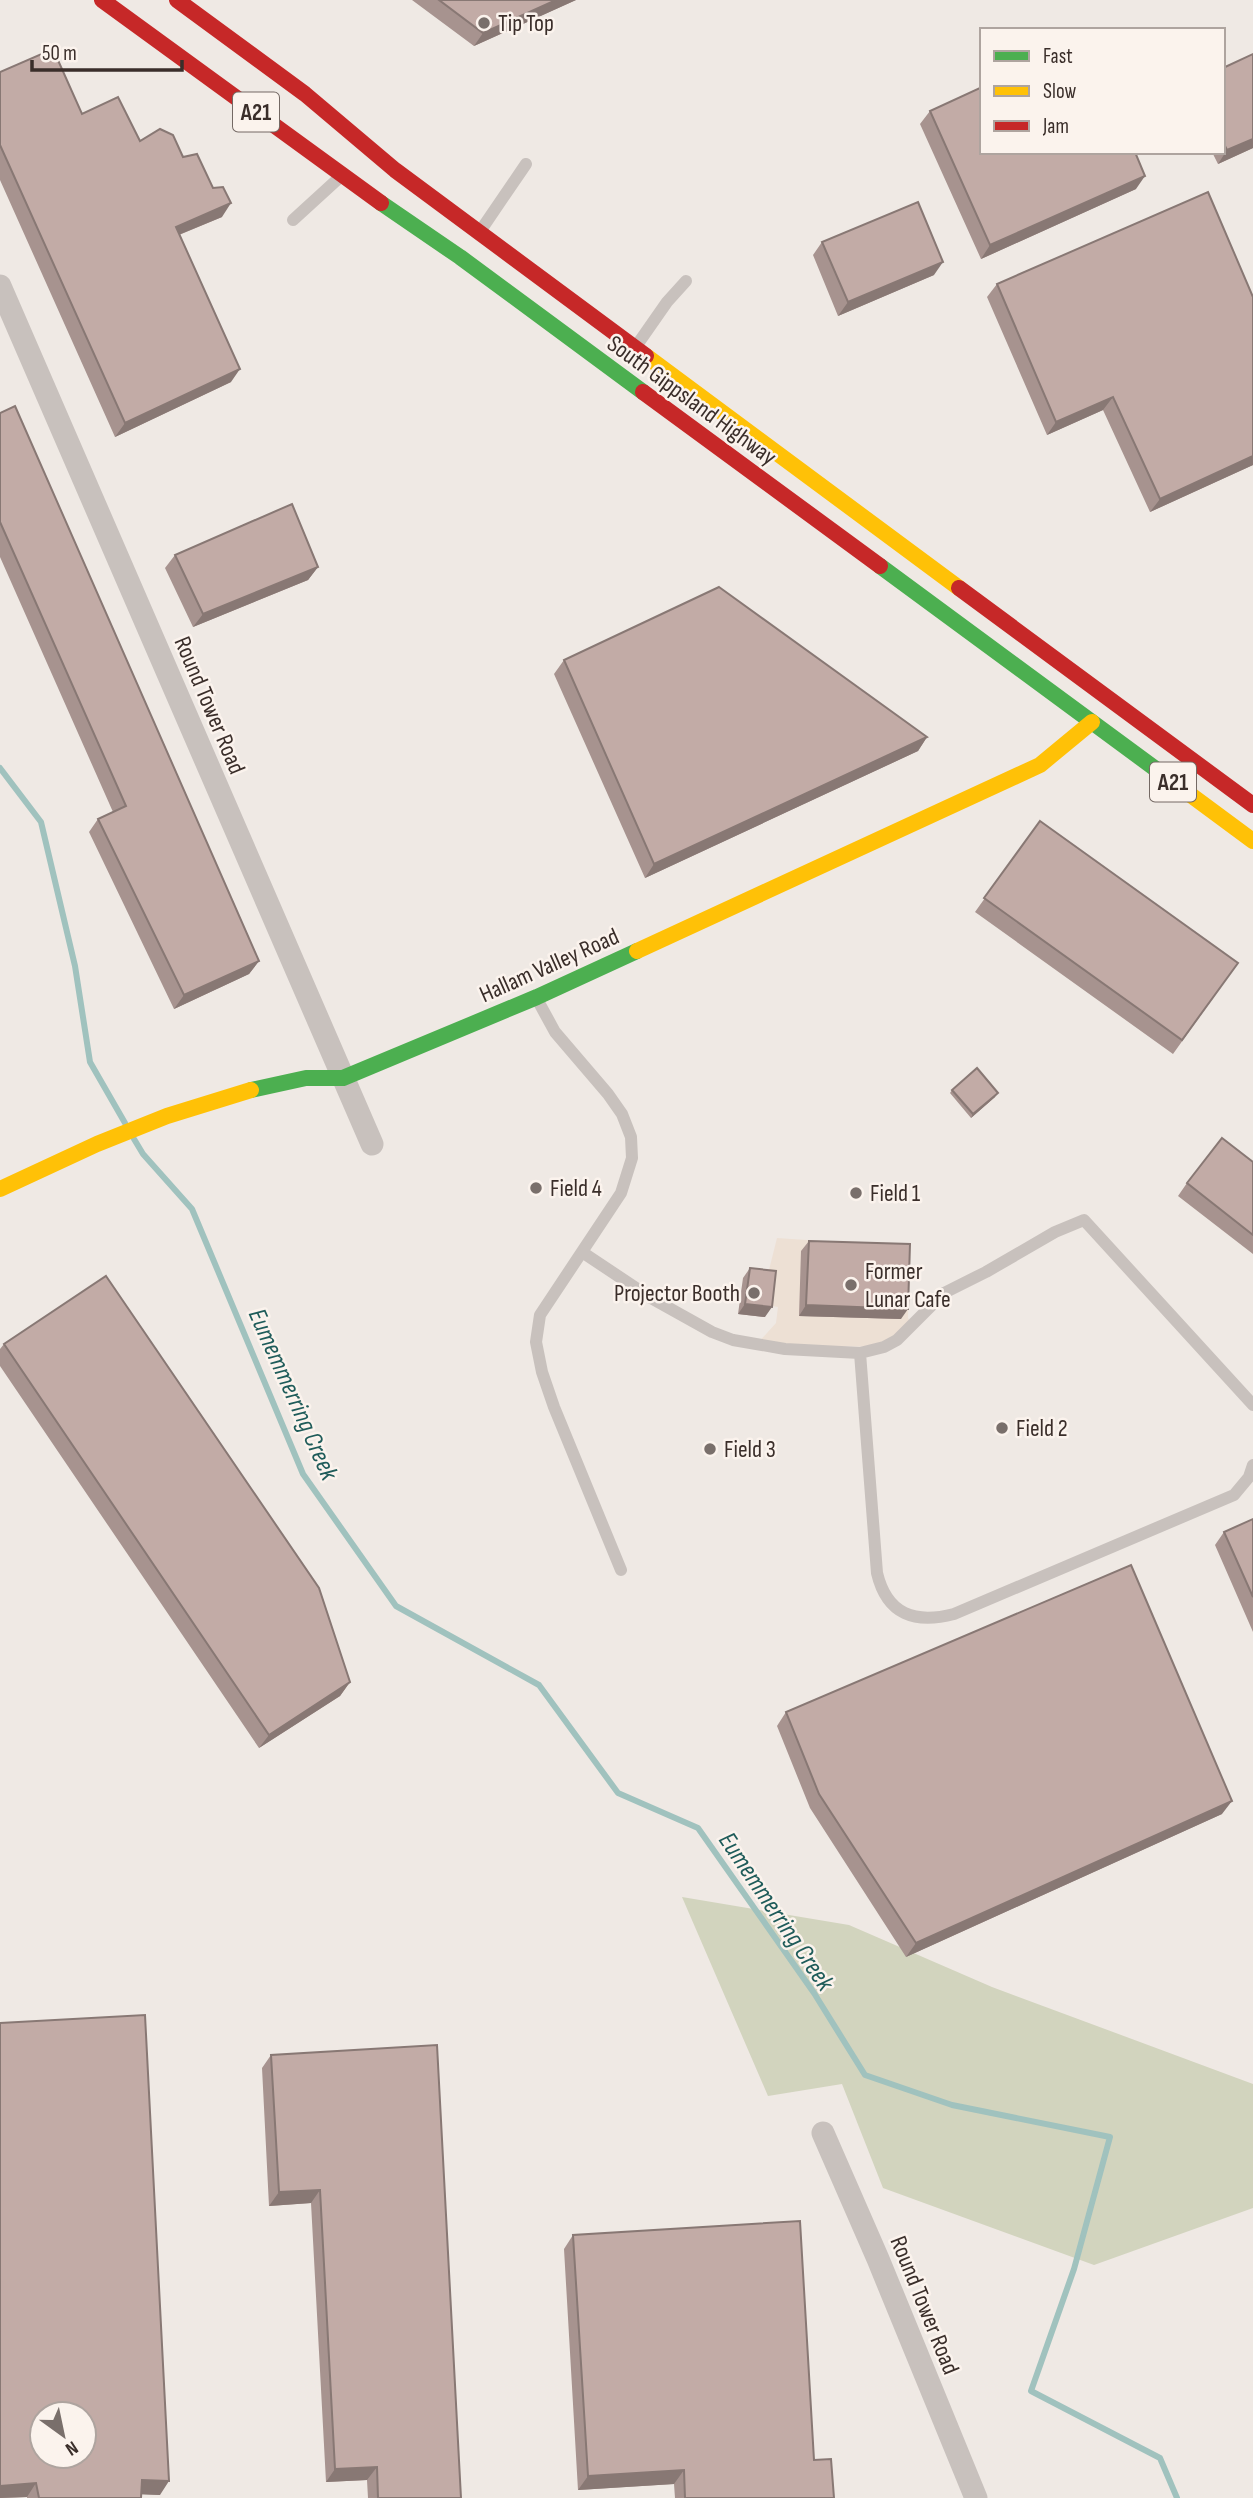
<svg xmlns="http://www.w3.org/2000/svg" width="1253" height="2498" font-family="'Sofia Sans Condensed',sans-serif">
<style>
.green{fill:#d2d4be}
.plaza{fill:#ede0d4}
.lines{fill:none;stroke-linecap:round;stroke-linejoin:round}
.stream{stroke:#a0c2be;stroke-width:6}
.lane{stroke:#c8c1bd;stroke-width:12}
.street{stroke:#c8c1bd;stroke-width:23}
.fast{stroke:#4caf50;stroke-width:16}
.slow{stroke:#ffc107;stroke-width:16}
.jam{stroke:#c62828;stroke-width:16}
.wall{fill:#a7938f}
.shaded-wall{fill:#887874}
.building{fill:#c2aba6;stroke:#887874;stroke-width:2;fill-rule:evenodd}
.poi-dot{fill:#796f6b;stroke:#fbf3ed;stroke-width:2.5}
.labels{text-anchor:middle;stroke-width:5;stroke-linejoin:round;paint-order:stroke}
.shield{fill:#fbf3ed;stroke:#746964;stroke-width:2}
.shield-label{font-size:23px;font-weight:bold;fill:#3a2e2a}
.poi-label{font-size:24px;fill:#3a2e2a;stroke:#fbf3ed;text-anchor:start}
.street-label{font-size:24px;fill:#3a2e2a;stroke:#fbf3ed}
.water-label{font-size:26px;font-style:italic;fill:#1f5c5a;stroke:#fbf3ed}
</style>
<rect width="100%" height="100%" fill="#efe9e4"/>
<path class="green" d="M682,1897L849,1925L992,1987L1253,2084V2208L1094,2265L883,2188L842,2084L768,2096Z"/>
<path class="plaza" d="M777,1238L910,1247L908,1318L913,1326L884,1347L756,1345L776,1323L778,1307L766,1305L769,1270Z"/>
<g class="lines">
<path class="stream" d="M0,768L41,822L75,966L90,1062L125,1123
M134,1139L143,1154L192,1209L303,1474L396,1606L539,1685L618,1793L698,1828L814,1993L865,2075L952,2105L1110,2137L1074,2269L1031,2391L1160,2458L1177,2498"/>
<path class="lane" d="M293,220L339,178
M481,230L526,164
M637,345L667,302L686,281
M537,999L555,1032L608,1094L622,1114L631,1137L632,1158L621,1193L540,1315L536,1342L542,1372L554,1407L621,1570
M582,1252L651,1298L712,1332L733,1340L785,1349L860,1353L884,1347L897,1340L944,1293L986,1272L1055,1232L1084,1220L1253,1405
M860,1353L877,1573C887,1615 915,1624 954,1614L1234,1495L1249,1477L1253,1465"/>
<path class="street" d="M0,286L372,1144
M823,2133L878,2259L976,2498"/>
<path class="fast" d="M381,203L460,257L643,392
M880,566L1157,770
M251,1090L306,1078H343L537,997L637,951"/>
<path class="slow" d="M646,356L959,588
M1157,770L1253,841
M637,951L1040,765L1092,722
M0,1189L97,1144L167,1116L251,1090"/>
<path class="jam" d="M102,0L381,203
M177,0L305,94L395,170L646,356
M643,392L880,566
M959,588L1253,805"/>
</g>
<path class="wall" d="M412,0H576L474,46Z
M1223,68L1253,148L1218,164L1212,152H1223Z
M0,72L82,114L140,141L183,157L222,217L179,235L231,382L115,437L0,180Z
M930,111L1136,189L981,259L920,124Z
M822,242L934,275L838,316L813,255Z
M997,284L1253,465L1150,512L1103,410L1047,435L987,297Z
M0,413L259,961L249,974L174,1009L89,832L98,819L113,812L0,557Z
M175,555L318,567L308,580L193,627L165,568Z
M564,660L927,737L918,751L645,878L554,674Z
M1040,821L1238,963L1173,1054L975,912Z
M952,1090L995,1097L971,1118L950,1093Z
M1253,1162V1254L1178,1196L1187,1183Z
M809,1241L901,1319L799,1316L801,1251Z
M750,1268L765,1317L738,1314L743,1278Z
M4,1344L350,1682L340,1696L259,1748L0,1366V1349Z
M1253,1519V1632L1215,1545L1224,1532Z
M786,1712L1222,1814L906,1957L810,1808L777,1726Z
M0,2023L160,2495L141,2494V2498H27V2497L0,2498Z
M271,2055L461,2498H368L367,2480L326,2482L311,2203L269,2206L262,2068Z
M573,2235L814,2460L834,2498H675L674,2484L578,2490L564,2249Z"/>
<path class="shaded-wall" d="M556,0H576L474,46L483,33Z
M1253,139V148L1218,164L1227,150Z
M1145,176L1136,189L981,259L990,245Z
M231,203L222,217L166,240L176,227Z
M943,262L934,275L838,316L848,302Z
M240,369L231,382L115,437L125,423Z
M1113,397L1103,410L1047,435L1056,422Z
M1253,456V465L1150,512L1160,499Z
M318,567L308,580L193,627L203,614Z
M927,737L918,751L645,878L654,864Z
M259,961L249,974L174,1009L184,995Z
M998,1093L995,1097L971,1118L973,1114Z
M745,1304L772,1307L765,1317L738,1314Z
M806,1305L908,1309L901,1319L799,1316Z
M350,1682L340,1696L259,1748L269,1735Z
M1232,1801L1222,1814L906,1957L916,1943Z
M320,2190L311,2203L269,2206L279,2192Z
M377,2467L367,2480L326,2482L335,2469Z
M684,2470L674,2484L578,2490L588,2476Z
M142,2480L169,2481L160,2495L132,2494Z
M36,2483L27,2497L0,2498V2486Z"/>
<path class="building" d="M439,0H556L483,33Z
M53,49L82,114L118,97L140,141L160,129L173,135L183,157L197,154L213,188L223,187L231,203L176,227L240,369L125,423L0,145V72Z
M1253,54V139L1227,150L1223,142V68Z
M982,87V152H1135L1145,176L990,245L930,111Z
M1208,192L1253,297V456L1160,499L1113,397L1056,422L997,284Z
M918,202L943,262L848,302L822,242Z
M15,406L259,961L184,995L98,819L126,806L0,522V413Z
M292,504L318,567L203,614L175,555Z
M719,587L927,737L654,864L564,660Z
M1040,821L1238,963L1182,1040L984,898Z
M977,1068L998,1093L973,1114L952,1090Z
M1222,1138L1253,1162V1235L1187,1183Z
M809,1241L910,1244L908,1309L806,1305Z
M750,1268L776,1271L772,1307L745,1304Z
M106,1276L319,1588L350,1682L269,1735L4,1344Z
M1253,1519V1597L1224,1532Z
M1131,1565L1232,1801L916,1943L819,1794L786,1712Z
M145,2015L169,2481L142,2480L141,2498H39L36,2483L0,2486V2023ZM42,2414H84V2456H42Z
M437,2045L461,2498H378L377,2467L335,2469L320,2190L279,2192L271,2055Z
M800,2221L814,2460L831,2459L834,2498H685L684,2470L588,2476L573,2235Z"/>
<g class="poi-dot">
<circle cx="484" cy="23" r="7"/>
<circle cx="536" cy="1188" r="7"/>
<circle cx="856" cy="1193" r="7"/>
<circle cx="851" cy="1285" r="7"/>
<circle cx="754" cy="1293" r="7"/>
<circle cx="1002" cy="1428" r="7"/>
<circle cx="710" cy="1449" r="7"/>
</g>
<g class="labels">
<g class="shield">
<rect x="233" y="92.5" width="46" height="39" rx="5"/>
<rect x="1150" y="762.5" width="46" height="39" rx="5"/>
</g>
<g class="shield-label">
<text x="256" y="120">A21</text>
<text x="1173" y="790">A21</text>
</g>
<g class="poi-label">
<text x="498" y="31">Tip Top</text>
<text x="550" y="1196">Field 4</text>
<text x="870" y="1201">Field 1</text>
<text x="865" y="1279">Former<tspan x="865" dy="28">Lunar Cafe</tspan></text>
<text x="740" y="1301" text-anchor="end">Projector Booth</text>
<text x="1016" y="1436">Field 2</text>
<text x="724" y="1457">Field 3</text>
</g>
<g class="street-label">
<text transform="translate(692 400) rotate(36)" y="8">South Gippsland Highway</text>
<text transform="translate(210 705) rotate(67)" y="8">Round Tower Road</text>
<text transform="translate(549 965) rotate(-24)" y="8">Hallam Valley Road</text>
<text transform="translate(925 2305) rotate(68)" y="8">Round Tower Road</text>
</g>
<g class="water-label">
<text transform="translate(294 1394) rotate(66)" y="9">Eumemmerring Creek</text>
<text transform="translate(777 1911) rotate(56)" y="9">Eumemmerring Creek</text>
</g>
</g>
<rect x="980" y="28" width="245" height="126" fill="#fbf3ed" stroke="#aea49f" stroke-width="2"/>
<rect x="994" y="51" width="35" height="10" fill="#4caf50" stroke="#aea49f" stroke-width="2"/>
<text x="1043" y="63" font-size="21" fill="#3a2e2a">Fast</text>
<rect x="994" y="86" width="35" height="10" fill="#ffc107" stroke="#aea49f" stroke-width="2"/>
<text x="1043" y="98" font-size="21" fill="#3a2e2a">Slow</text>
<rect x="994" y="121" width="35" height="10" fill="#c62828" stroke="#aea49f" stroke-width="2"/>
<text x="1043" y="133" font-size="21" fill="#3a2e2a">Jam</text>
<g transform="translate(63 2435) rotate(147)"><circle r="33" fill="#fbf3ed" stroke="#aea49f" stroke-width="2"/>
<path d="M0-5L12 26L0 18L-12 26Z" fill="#796f6b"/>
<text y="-10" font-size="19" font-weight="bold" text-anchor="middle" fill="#3a2e2a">N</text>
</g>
<path d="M32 60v10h150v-10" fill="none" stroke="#3a2e2a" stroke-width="3.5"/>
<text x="42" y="60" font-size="21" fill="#3a2e2a" stroke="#fbf3ed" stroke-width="5" paint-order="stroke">50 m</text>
</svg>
